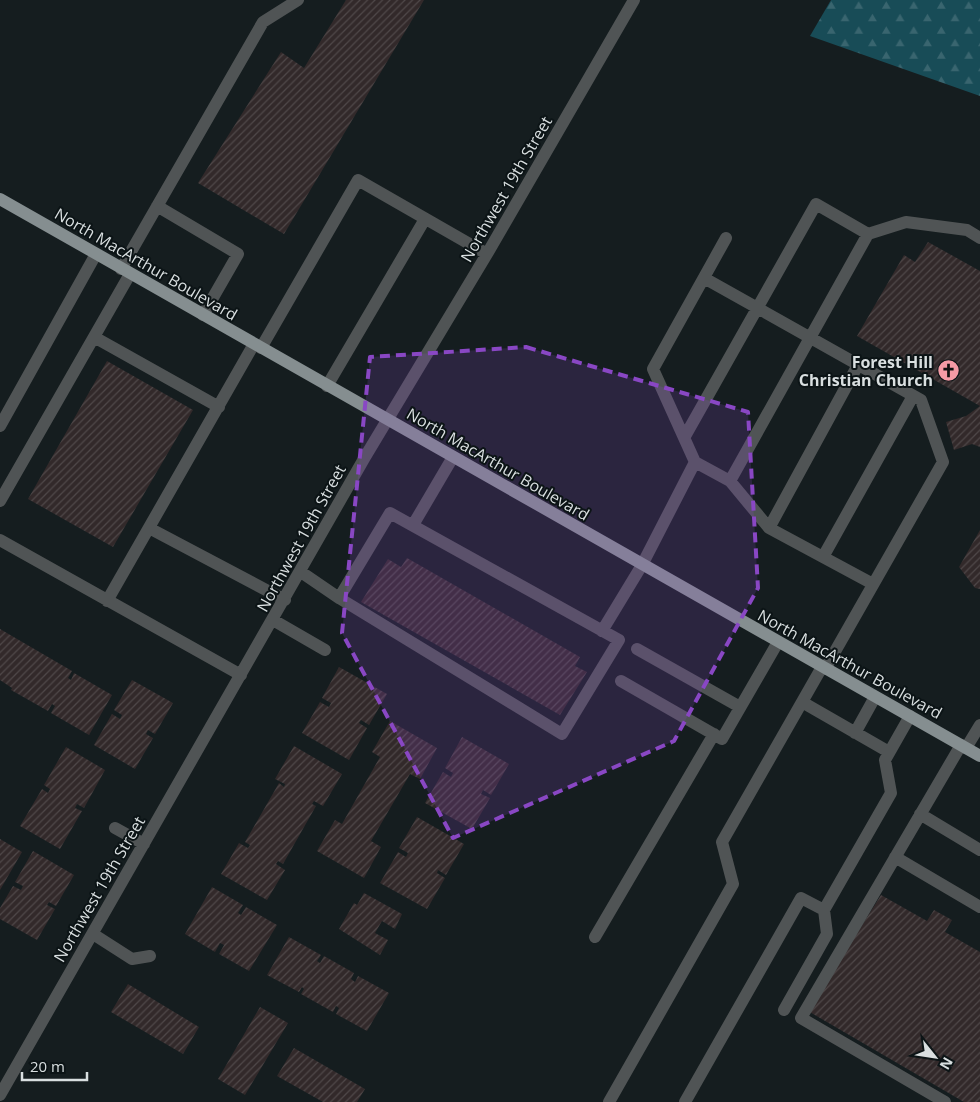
<svg xmlns="http://www.w3.org/2000/svg" width="980" height="1102" font-family="'Open Sans',sans-serif">
<style>
.forest{fill:url(#forest-firs)}
.building{fill:url(#building-hatch)}
.lines{fill:none;stroke-linecap:round;stroke-linejoin:round}
.minor{stroke:#505455;stroke-width:12}
.major{stroke:#858e90;stroke-width:12}
.marked{fill:#8947c4;fill-opacity:0.2;stroke:#8947c4;stroke-width:4;stroke-dasharray:10 6;stroke-linejoin:round}
.labels{text-anchor:middle;stroke-width:4;stroke-linejoin:round;paint-order:stroke}
.street-label{font-size:16px;fill:#d9dfe0;stroke:#0c1416}
.poi-label{font-size:16px;font-weight:bold;fill:#d9dfe0;stroke:#0c1416;text-anchor:end}
</style>
<defs>
<pattern id="forest-firs" width="22" height="20" patternUnits="userSpaceOnUse" patternTransform="scale(1.25)"><rect width="22" height="20" fill="#184c57"/><path d="M5 1l3.5 6h-7zM16 11l3.5 6h-7z" fill="#39656f"/></pattern>
<pattern id="building-hatch" width="6" height="6" patternUnits="userSpaceOnUse" patternTransform="scale(1.25)"><rect width="6" height="6" fill="#32292a"/><path d="M-1 1l2-2M0 6l6-6M5 7l2-2" fill="none" stroke="#4f4849"/></pattern>
</defs>
<rect width="100%" height="100%" fill="#151d1f"/>
<path class="forest" d="M831,0H980V96L810,36Z"/>
<path class="building" d="M346,0H424L284,234L198,183L281,52L304,68Z
M928,242L980,271V447L972,444L954,450L946,422L966,416L980,406L857,336L904,255L915,262Z
M107,361L193,410L113,547L28,499Z
M980,530V589L975,588L959,567Z
M407,558L580,657L575,666L587,672L560,715L361,602L388,559L401,567Z
M0,629L72,671L68,678L71,680L74,673L112,695L89,735L51,713L55,706L52,704L48,711L11,690L12,688L0,680Z
M339,667L387,694L369,725L361,720L359,723L367,728L349,760L302,733L320,702L329,707L331,703L322,698Z
M132,680L173,703L155,734L148,730L146,734L153,738L135,769L94,745L112,714L120,719L122,715L114,710Z
M390,721L437,748L420,779L410,774L371,841L381,847L364,878L317,851L335,820L342,824L380,757L372,752Z
M462,737L509,764L491,795L483,790L481,794L490,798L472,829L425,803L443,772L451,777L453,773L445,768Z
M294,746L342,774L323,806L314,801L312,804L316,806L283,864L278,861L276,864L285,870L267,900L221,874L239,843L248,848L250,845L245,842L279,783L284,787L285,784L275,779Z
M66,747L105,770L84,808L77,804L75,808L82,811L60,849L20,826L42,789L48,793L50,789L44,785Z
M417,817L464,844L446,875L438,870L437,873L445,878L427,909L380,883L398,852L406,857L408,853L399,848Z
M0,839L22,852L0,890Z
M33,851L74,875L56,906L49,902L47,905L55,909L37,940L0,919V908L13,886L21,890L23,886L15,882Z
M212,887L243,905L238,913L241,915L246,907L277,925L249,971L219,954L224,945L220,943L215,952L185,934Z
M364,893L402,914L395,929L382,921L375,933L388,940L380,955L339,929L354,903L357,905Z
M881,895L927,921L934,910L952,920L945,932L980,952V1102H964L808,1011Z
M289,937L321,955L317,961L320,963L324,956L354,973L351,979L355,982L358,976L389,993L367,1031L336,1014L339,1008L336,1006L333,1012L301,994L304,989L302,987L299,992L267,975Z
M128,984L199,1027L183,1054L111,1012Z
M260,1007L288,1023L245,1095L218,1079Z
M294,1048L365,1089L357,1102H323L277,1076Z"/>
<g class="lines">
<path class="minor" d="M157,206L238,254L203,315
M726,238L653,369L695,462L730,481L769,528L873,584
M121,269L263,22L298,0
M704,278L921,400L943,462L825,669
M94,337L219,407
M261,348L358,180L487,254
M327,386L425,219
M0,426L96,254
M684,438L816,204L868,234
M730,481L868,234L906,222L967,230L980,238
M0,501L130,274
M413,525L453,457
M149,528L285,600
M769,528L858,365
M0,540L241,675
M823,557L913,396
M301,572L339,598L562,734L619,640L390,513L339,598
M107,601L254,344
M273,620L325,650
M602,631L642,565L695,462
M637,649L740,707
M621,681L722,739L778,642
M802,702L889,752
M855,733L875,697
M966,748L980,725
M920,814L980,850
M115,828L144,844
M895,857L980,907
M93,934L132,959L150,956
M595,937L714,734
M784,1010L827,934L824,910
M0,1095L365,457L487,254L634,0
M609,1102L733,884L722,842L822,667
M685,1102L801,898L824,910L891,793L885,760L910,716
M945,1102L801,1018L961,745"/>
<path class="major" d="M0,199L980,756"/>
</g>
<path class="marked" d="M526,347L748,412L758,588L674,741L453,838L342,633L370,357Z"/>
<defs>
<symbol id="church-disc" viewBox="-11 -11 22 22"><circle r="9.5" fill="#f49aa5" stroke="#0c1416"/><path d="M-1.2-6h2.4v3.5h3.3v2.4h-3.3V6h-2.4V-.1h-3.3v-2.4h3.3Z" fill="#111"/></symbol>
</defs>
<g fill-rule="evenodd">
<use href="#church-disc" x="936" y="358" width="25" height="25"/>
</g>
<g class="labels">
<g class="street-label">
<text transform="translate(506 189) rotate(-60)" y="6">Northwest 19th Street</text>
<text transform="translate(146 264) rotate(30)" y="6">North MacArthur Boulevard</text>
<text transform="translate(498 464) rotate(30)" y="6">North MacArthur Boulevard</text>
<text transform="translate(301 538) rotate(-61)" y="6">Northwest 19th Street</text>
<text transform="translate(850 664) rotate(29)" y="6">North MacArthur Boulevard</text>
<text transform="translate(99 889) rotate(-60)" y="6">Northwest 19th Street</text>
</g>
<g class="poi-label">
<text x="933" y="368">Forest Hill<tspan x="933" dy="18">Christian Church</tspan></text>
</g>
</g>
<g transform="translate(935 1057) rotate(120)" stroke="#0c1416" stroke-width="4" paint-order="stroke">
<path d="M0-4L9 19L0 12L-9 19Z" fill="#d9dfe0"/>
<text y="-8" font-size="14" font-weight="bold" text-anchor="middle" fill="#d9dfe0">N</text>
</g>
<path d="M22 1072v8h65v-8" fill="none" stroke="#d9dfe0" stroke-width="2.5"/>
<text x="30" y="1072" font-size="15" fill="#d9dfe0" stroke="#0c1416" stroke-width="4" paint-order="stroke">20 m</text>
</svg>
